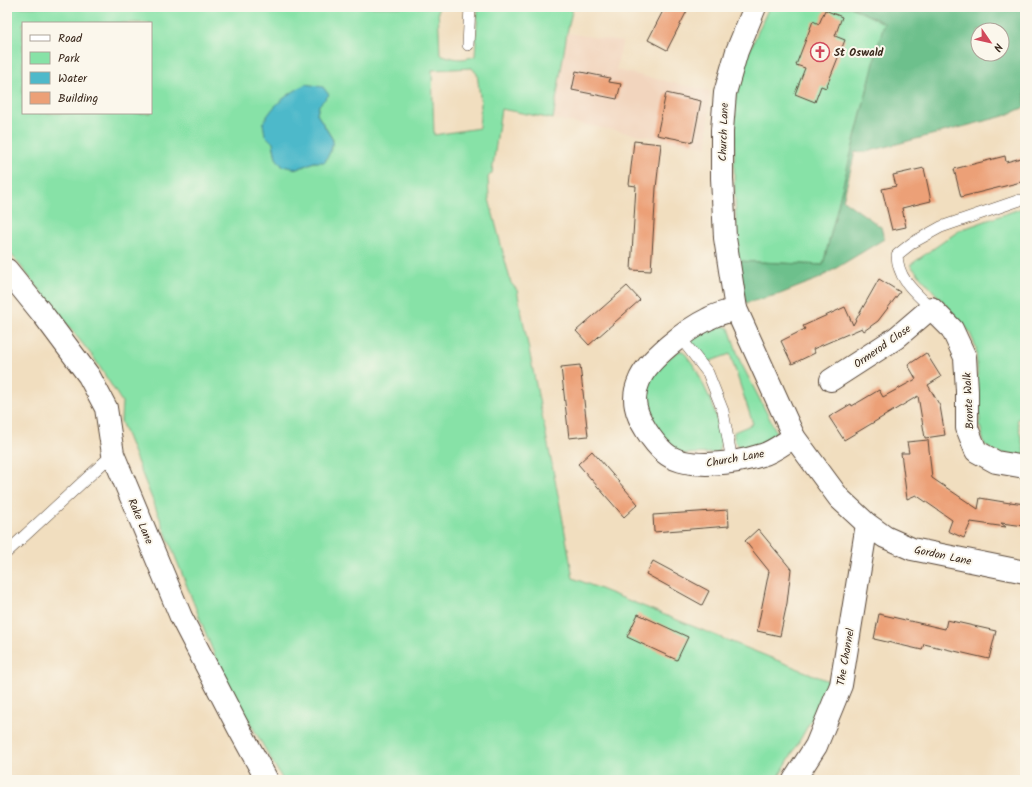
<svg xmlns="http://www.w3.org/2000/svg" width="1032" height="787" font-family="Kalam,sans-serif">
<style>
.built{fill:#f2d5be}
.green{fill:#87e2a7;stroke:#618662;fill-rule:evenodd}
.forest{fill:#6dc08c;stroke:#547555;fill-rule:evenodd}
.water{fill:#4eb9ca;stroke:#447274}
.building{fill:#eca077}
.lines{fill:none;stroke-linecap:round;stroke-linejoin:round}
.lane-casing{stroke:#564536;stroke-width:12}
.street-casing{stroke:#564536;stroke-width:24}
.secondary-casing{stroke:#564536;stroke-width:24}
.lane{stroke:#fff;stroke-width:11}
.street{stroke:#fff;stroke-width:22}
.secondary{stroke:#fff;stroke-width:22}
.labels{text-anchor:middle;stroke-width:4;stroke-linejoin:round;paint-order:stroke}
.poi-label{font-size:11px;font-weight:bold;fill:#3b2a1e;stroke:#fbf7ec;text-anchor:start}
.street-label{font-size:11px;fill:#3b2a1e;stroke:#fbf7ec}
</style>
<rect width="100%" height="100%" fill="#fbf7ec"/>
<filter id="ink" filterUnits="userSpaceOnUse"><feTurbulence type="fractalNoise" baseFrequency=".025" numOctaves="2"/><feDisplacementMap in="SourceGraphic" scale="8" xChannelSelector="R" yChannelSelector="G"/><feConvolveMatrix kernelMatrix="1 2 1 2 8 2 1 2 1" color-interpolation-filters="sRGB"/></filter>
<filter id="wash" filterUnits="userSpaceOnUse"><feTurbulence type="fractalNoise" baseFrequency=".012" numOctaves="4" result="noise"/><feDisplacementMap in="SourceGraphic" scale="16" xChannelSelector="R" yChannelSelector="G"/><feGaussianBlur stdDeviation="0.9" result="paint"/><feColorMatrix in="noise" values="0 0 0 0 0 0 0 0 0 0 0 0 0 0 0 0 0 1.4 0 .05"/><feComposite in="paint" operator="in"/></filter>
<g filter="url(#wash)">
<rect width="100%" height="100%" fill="#f1debf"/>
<path class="built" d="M567,33L622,42L616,70L710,91L707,147L553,119Z"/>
<path class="green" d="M7,7H438L440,54C453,59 462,61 475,56L478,7H573L567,33L553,119L501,109L492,173L488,177L489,199L511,283L517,290L561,510L573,578L831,682L805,731L777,780H283L222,674L121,421L122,402L94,358L7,249ZM23,23H151V113H23ZM472,68L477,74L481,104L479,128L434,135L432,70ZM329,95L319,105L317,114L333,140L325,161L314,162L297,169L276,158L273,143Z
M769,7H851L884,23L823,265L738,261L734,178L736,81Z
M1025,207V417L1017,419L1025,456L996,453L984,444L980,425L976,347L969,331L910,265L960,230Z
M721,325L729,328L740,361L776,431L770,443L744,451C737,447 733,441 734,432L753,424L730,354L705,363L692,345L691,335Z
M678,351H683L695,367L712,403L722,437L718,453L675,454L648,423L642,394L656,369Z"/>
<path class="forest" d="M851,7H1025V107L1004,116L866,152H855L843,200L881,227L884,239L818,279L780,294L746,303L738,261L823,265L884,23ZM978,30H1002V54H978Z"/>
<path class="water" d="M306,84L323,87L329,95L319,105L317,114L333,140L331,150L325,162H314L297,169L282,166L276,158L273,143L265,135L263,123C274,103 287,95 306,84Z"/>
<g id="blocks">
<path class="building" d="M665,7H689L667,50L648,40Z
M825,10L842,17L835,36L845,40L826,88L821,86L815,102L795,94L805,68L796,65L813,21L819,24Z
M576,71L610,78L609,82L621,84L617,99L572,90Z
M666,93L701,101L693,142L657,135Z
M634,141L661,144L656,188L651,271L631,270L636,186L629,185Z
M1005,156L1006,162L1025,157V181L961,197L954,169Z
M924,168L931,201L902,208L906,227L892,230L882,189L896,186L893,175Z
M879,279L900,292L878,321L864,331L862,328L813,349L815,353L792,364L781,341L805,329L803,326L845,307L853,325Z
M627,286L640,300L589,345L576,331Z
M926,353L941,377L928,385L940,406L945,435L925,438L918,396L844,440L829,417L851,404L852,406L879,390L883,397L916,379L908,365Z
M580,365L588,436L569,438L561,367Z
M928,440L932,478L978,509L980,498L1010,503V502L1025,504V526L1001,523L1006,527L971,522L964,538L948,531L952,520L916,495L907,499L901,453H909L907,442Z
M592,451L638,504L624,517L578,464Z
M728,510L729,526L654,532L653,515Z
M758,529L791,569L787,603L780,636L757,631L769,571L745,541Z
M653,561L709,591L702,605L646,574Z
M638,614L688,637L677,660L627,637Z
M879,614L945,629L947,620L996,631L989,659L924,644L922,650L874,639Z"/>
</g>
</g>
<g filter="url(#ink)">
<use href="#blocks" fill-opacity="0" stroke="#564536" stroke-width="1"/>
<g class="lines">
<defs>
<path id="lane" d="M468,45L470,7
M931,308C915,292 898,280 897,255L912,243L941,227L1020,200
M679,336L708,373L723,411L732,461
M7,552L113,454"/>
<path id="street" d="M736,309C727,312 716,314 708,319C687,329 647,360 639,381C631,399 636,414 646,430C651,438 658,447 665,453C686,471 737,463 762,455C773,452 784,443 794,437
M831,380L896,338L931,308L952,329L965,357L967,391V428L976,451L996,462L1025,467"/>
<path id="secondary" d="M755,7L737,51L725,93L722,130V178L725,238L736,309L794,437L839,498L867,524L885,537L912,549L1025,572
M7,270L45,317L89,376L106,408L113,454L181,617L238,727L267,780
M794,780L816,746L841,685L867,524"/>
</defs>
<use href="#lane" class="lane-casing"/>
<use href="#street" class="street-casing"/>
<use href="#secondary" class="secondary-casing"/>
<use href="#lane" class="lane"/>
<use href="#street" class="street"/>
<use href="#secondary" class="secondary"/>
</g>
</g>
<defs>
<symbol id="church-ring" viewBox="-11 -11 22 22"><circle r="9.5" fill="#fbf7ec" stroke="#d1495b" stroke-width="1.5"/><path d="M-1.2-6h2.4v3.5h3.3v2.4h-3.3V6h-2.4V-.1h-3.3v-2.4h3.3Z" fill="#d1495b"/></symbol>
</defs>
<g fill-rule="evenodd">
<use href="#church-ring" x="809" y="41" width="22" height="22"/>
</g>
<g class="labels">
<g class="poi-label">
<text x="834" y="56">St Oswald</text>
</g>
<g class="street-label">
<text transform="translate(723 132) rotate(-88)" y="4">Church Lane</text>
<text transform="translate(882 346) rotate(-35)" y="4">Ormerod Close</text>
<text transform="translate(968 401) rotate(-93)" y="4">Bronte Walk</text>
<text transform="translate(735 458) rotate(-10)" y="4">Church Lane</text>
<text transform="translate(141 521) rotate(67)" y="4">Rake Lane</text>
<text transform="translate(943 555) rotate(12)" y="4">Gordon Lane</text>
<text transform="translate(845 657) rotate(-80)" y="4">The Channel</text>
</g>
</g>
<rect width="1032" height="787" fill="none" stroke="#fbf7ec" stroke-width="24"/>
<rect x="22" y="22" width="130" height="92" fill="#fbf7ec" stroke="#aea59a"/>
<rect x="30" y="35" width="20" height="6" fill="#ffffff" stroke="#aea59a"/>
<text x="58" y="42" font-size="12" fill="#3b2a1e">Road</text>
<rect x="30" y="52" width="20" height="12" fill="#87e2a7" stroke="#aea59a"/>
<text x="58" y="62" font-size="12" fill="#3b2a1e">Park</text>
<rect x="30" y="72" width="20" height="12" fill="#4eb9ca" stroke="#aea59a"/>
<text x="58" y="82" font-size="12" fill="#3b2a1e">Water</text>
<rect x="30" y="92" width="20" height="12" fill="#eca077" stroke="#aea59a"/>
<text x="58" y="102" font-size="12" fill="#3b2a1e">Building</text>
<g transform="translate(990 42) rotate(124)"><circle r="19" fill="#fbf7ec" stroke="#aea59a"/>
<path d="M0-3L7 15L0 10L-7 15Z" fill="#d1495b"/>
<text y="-6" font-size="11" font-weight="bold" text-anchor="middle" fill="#3b2a1e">N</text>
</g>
</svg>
